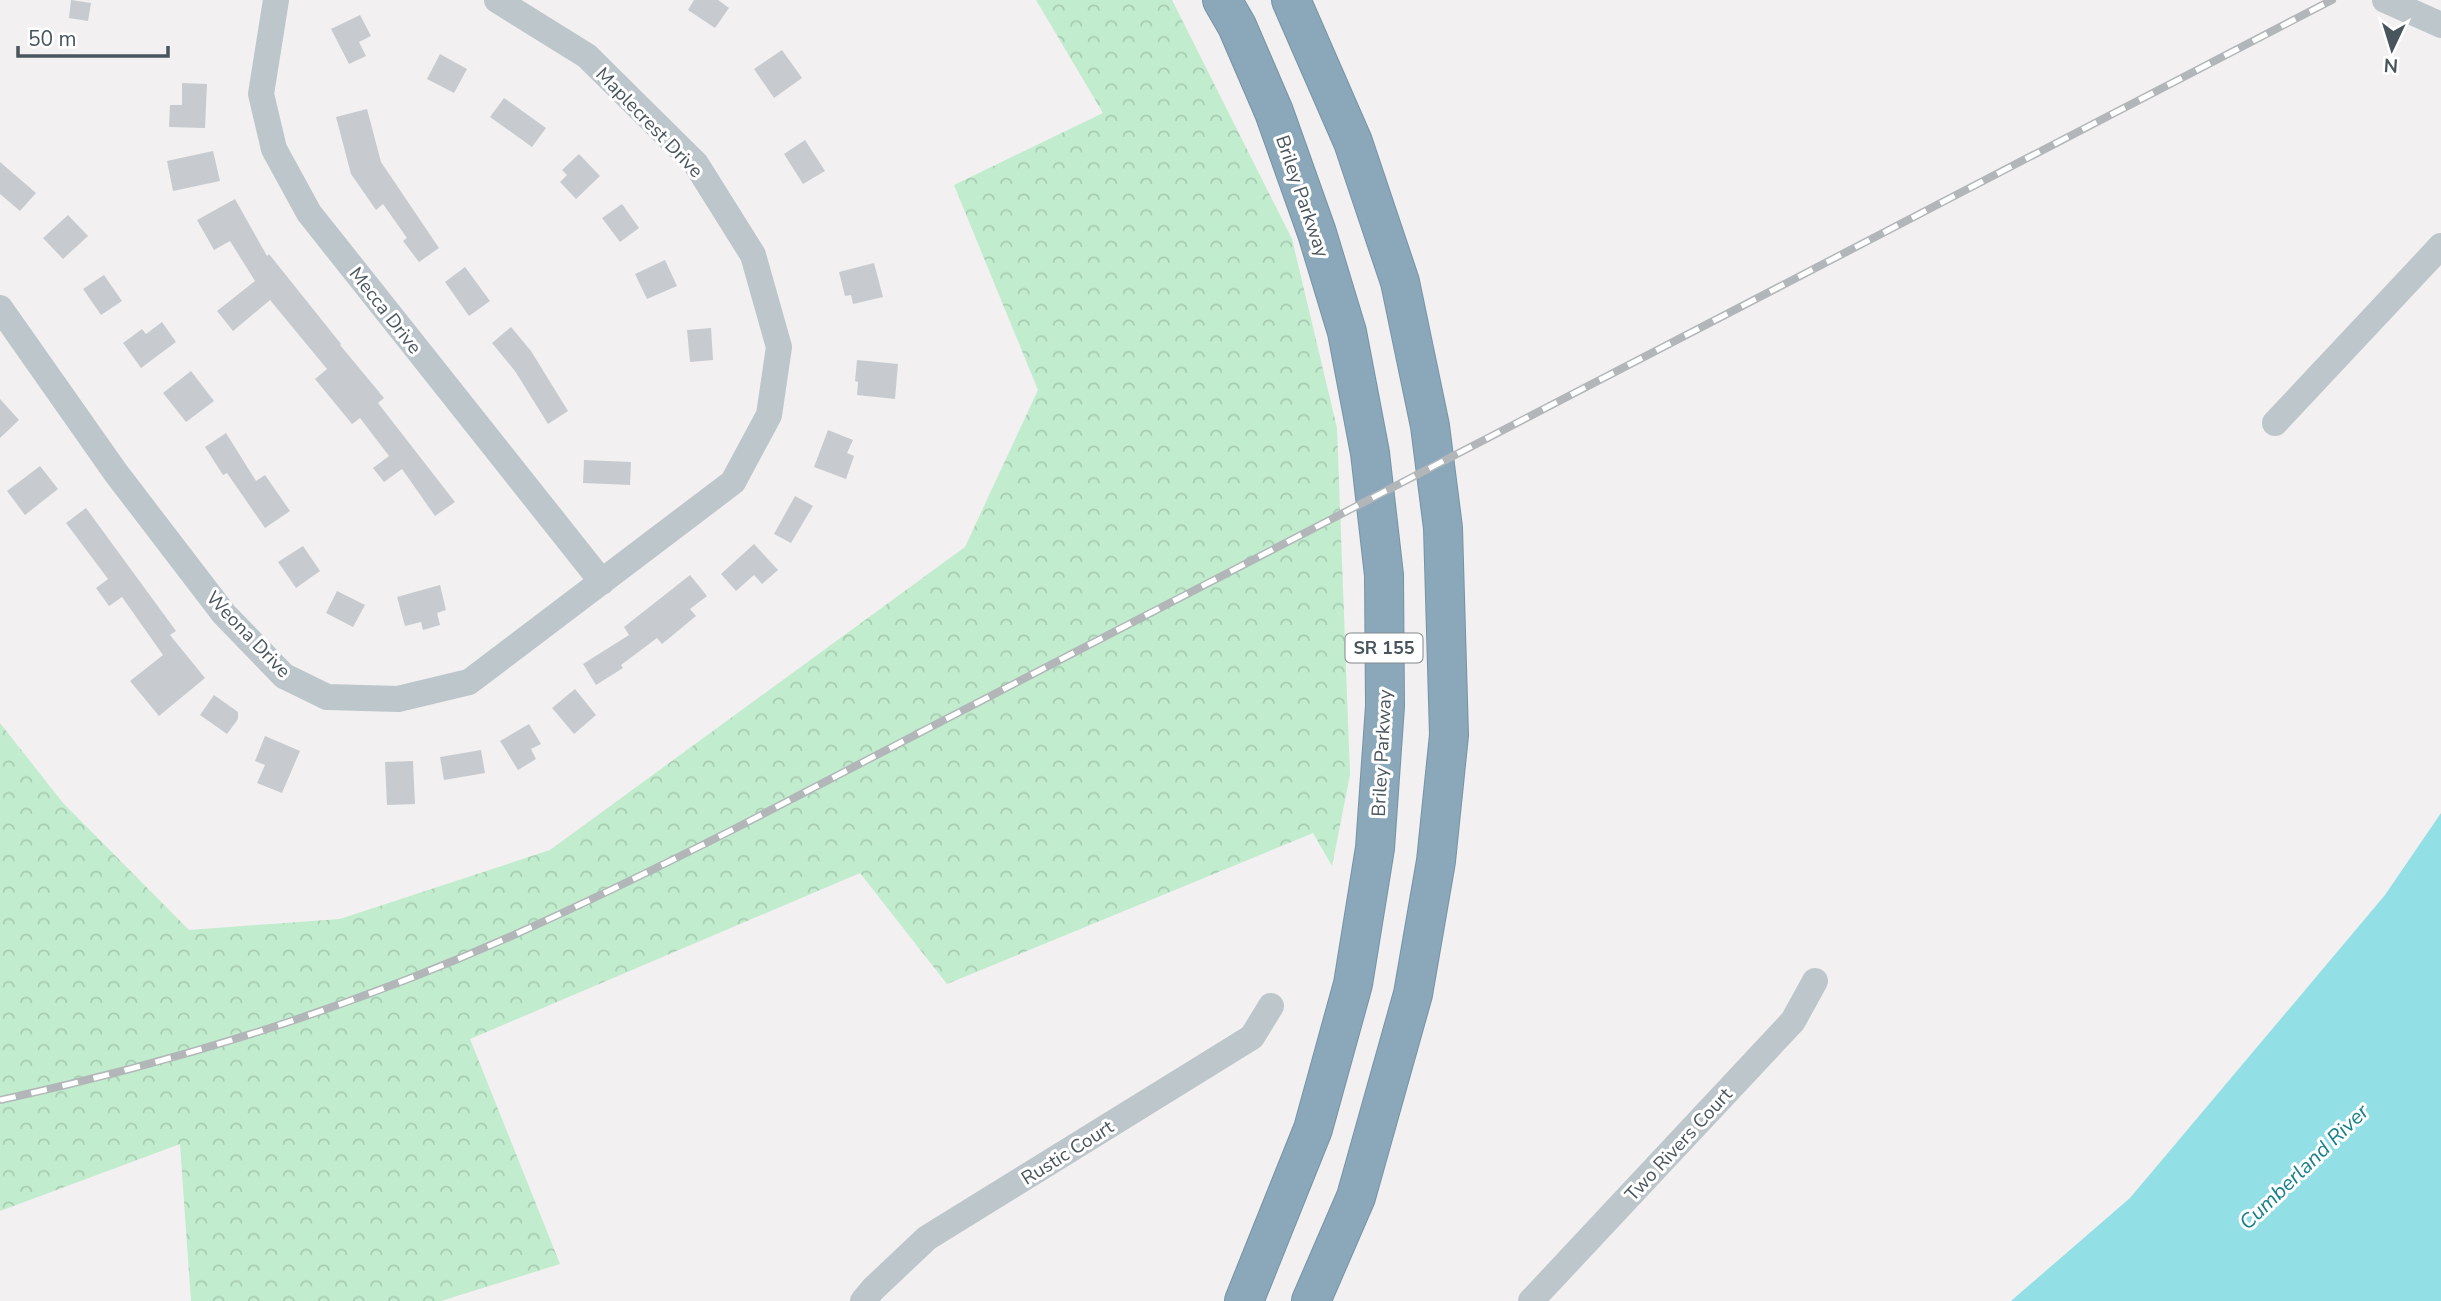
<svg xmlns="http://www.w3.org/2000/svg" width="2441" height="1301" font-family="'Nunito Sans',sans-serif">
<style>
.forest{fill:url(#forest-crowns)}
.water{fill:#92dfe6}
.building{fill:#c7cbcf}
.lines{fill:none;stroke-linecap:round;stroke-linejoin:round}
.highway-casing{stroke:#7693a6;stroke-width:40}
.minor{stroke:#bcc6cb;stroke-width:26}
.highway{stroke:#8ba8bb;stroke-width:38}
.rail-casing{stroke:#b2b6b9;stroke-width:8}
.rail{stroke:#fff;stroke-width:5;stroke-dasharray:16;stroke-linecap:butt}
.labels{text-anchor:middle;stroke-width:6;stroke-linejoin:round;paint-order:stroke}
.shield{fill:#fff;stroke:#80888d;stroke-width:2}
.shield-label{font-size:18px;font-weight:bold;fill:#49555c}
.street-label{font-size:19px;fill:#49555c;stroke:#fff}
.water-label{font-size:21px;font-style:italic;fill:#16818b;stroke:#fff}
</style>
<defs>
<pattern id="forest-crowns" width="20" height="18" patternUnits="userSpaceOnUse" patternTransform="scale(1.75)"><rect width="20" height="18" fill="#c1eccd"/><path d="M2 6a3 3 0 1 1 6 0M12 15a3 3 0 1 1 6 0" fill="none" stroke="#a7ccb2"/></pattern>
</defs>
<rect width="100%" height="100%" fill="#f2f0f0"/>
<path class="forest" d="M1036,0H1172L1292,239L1337,428L1350,775L1332,866L1313,833L947,984L860,873L470,1039L560,1264L441,1301H191L180,1144L0,1211V723L63,803L189,930L340,919L550,850L965,547L1038,390L954,185L1103,113Z"/>
<path class="water" d="M2441,813V1301H2011L2130,1198L2385,895Z"/>
<path class="building" d="M71,0L91,3L88,21L69,18Z
M694,0H718L729,8L715,28L688,10Z
M360,15L371,36L359,42L366,56L349,64L331,29Z
M782,50L802,78L774,98L754,69Z
M440,54L467,69L454,93L427,79Z
M182,83L207,84L205,128L169,127L170,105H182Z
M504,98L546,128L532,147L490,117Z
M367,109L381,162L439,248L419,262L403,241L407,238L383,204L376,210L351,174L336,117Z
M805,140L825,171L803,184L784,154Z
M213,151L220,181L173,191L167,161Z
M579,154L600,176L576,199L560,182L567,175L562,170Z
M0,162L36,193L20,211L0,194Z
M235,199L267,256L269,254L341,344L340,345L384,398L378,403L455,502L435,516L402,469L384,482L373,468L389,456L360,418L352,424L315,379L327,369L270,300L233,331L217,311L255,281L230,241L214,250L197,220Z
M622,204L639,228L620,242L602,218Z
M68,215L88,236L63,259L43,238Z
M665,260L677,286L647,299L635,274Z
M874,263L883,297L853,304L851,295L845,296L839,272Z
M465,267L490,301L469,316L445,282Z
M104,275L122,301L101,315L83,289Z
M162,322L176,342L141,368L123,343L142,329L146,334Z
M511,327L531,351L568,411L548,424L515,371L492,343Z
M711,328L713,360L690,362L687,330Z
M857,360L898,364L895,399L857,395L858,382L855,381Z
M191,371L214,401L186,422L163,393Z
M0,399L19,420L0,438Z
M828,430L853,440L847,453L854,456L846,479L814,467Z
M226,433L256,481L265,475L290,511L265,528L227,473L223,475L205,447Z
M584,460L631,462L630,485L583,483Z
M40,466L58,489L25,515L7,491Z
M795,496L813,506L791,543L774,534Z
M86,508L176,631L170,635L205,678L159,716L130,681L163,655L122,597L109,606L96,588L108,579L66,523Z
M754,544L778,570L762,584L754,575L736,591L721,574Z
M303,546L320,571L296,588L278,562Z
M690,575L707,596L690,609L696,616L662,644L657,638L621,665L623,668L596,685L583,664L629,635L624,627Z
M440,585L446,610L437,613L440,625L423,630L421,622L405,626L397,597Z
M337,591L365,605L353,627L326,613Z
M575,689L596,715L574,734L552,708Z
M214,695L238,712V719L227,734L200,715Z
M529,724L541,744L531,749L536,759L518,770L500,741Z
M265,736L300,751L282,793L257,783L265,765L255,761Z
M481,750L485,773L444,780L440,757Z
M413,761L415,804L387,805L385,762Z"/>
<g class="lines">
<defs>
<path id="highway" d="M1222,0L1237,26L1274,112L1317,233L1347,332L1370,453L1384,575L1385,706L1375,848L1353,984L1313,1129L1244,1301
M1291,0L1353,142L1400,282L1430,426L1443,528L1449,735L1436,861L1413,994L1356,1197L1311,1301"/>
</defs>
<use href="#highway" class="highway-casing"/>
<path class="minor" d="M276,0L261,94L274,149L309,213L602,582
M2385,0L2441,25
M0,308L116,473L224,614L284,676L327,697L398,699L469,682L733,482L769,415L779,347L753,255L696,164L587,56L497,0
M2275,423L2441,246
M863,1301L873,1289L927,1238L1252,1037L1271,1006
M1531,1301L1793,1021L1815,981"/>
<use href="#highway" class="highway"/>
<defs>
<path id="rail" d="M0,1100C176,1062 351,1008 516,934C590,901 663,865 736,828L2332,0"/>
</defs>
<use href="#rail" class="rail-casing"/>
<use href="#rail" class="rail"/>
</g>
<g class="labels">
<rect class="shield" x="1345.5" y="633.5" width="77" height="29" rx="5"/>
<g class="shield-label">
<text x="1384" y="654">SR 155</text>
</g>
<g class="street-label">
<text transform="translate(650 122) rotate(46)" y="7">Maplecrest Drive</text>
<text transform="translate(1303 196) rotate(71)" y="7">Briley Parkway</text>
<text transform="translate(386 310) rotate(52)" y="7">Mecca Drive</text>
<text transform="translate(249 634) rotate(46)" y="7">Weona Drive</text>
<text transform="translate(1381 753) rotate(-87)" y="7">Briley Parkway</text>
<text transform="translate(1678 1144) rotate(-47)" y="7">Two Rivers Court</text>
<text transform="translate(1067 1152) rotate(-32)" y="7">Rustic Court</text>
</g>
<g class="water-label">
<text transform="translate(2304 1167) rotate(-44)" y="7">Cumberland River</text>
</g>
</g>
<g transform="translate(2392 49) rotate(184)" stroke="#ffffff" stroke-width="5" paint-order="stroke">
<path d="M0-5L12 26L0 18L-12 26Z" fill="#49555c"/>
<text y="-10" font-size="19" font-weight="bold" text-anchor="middle" fill="#49555c">N</text>
</g>
<path d="M18 46v10h150v-10" fill="none" stroke="#49555c" stroke-width="3.5"/>
<text x="28" y="46" font-size="21" fill="#49555c" stroke="#ffffff" stroke-width="5" paint-order="stroke">50 m</text>
</svg>
